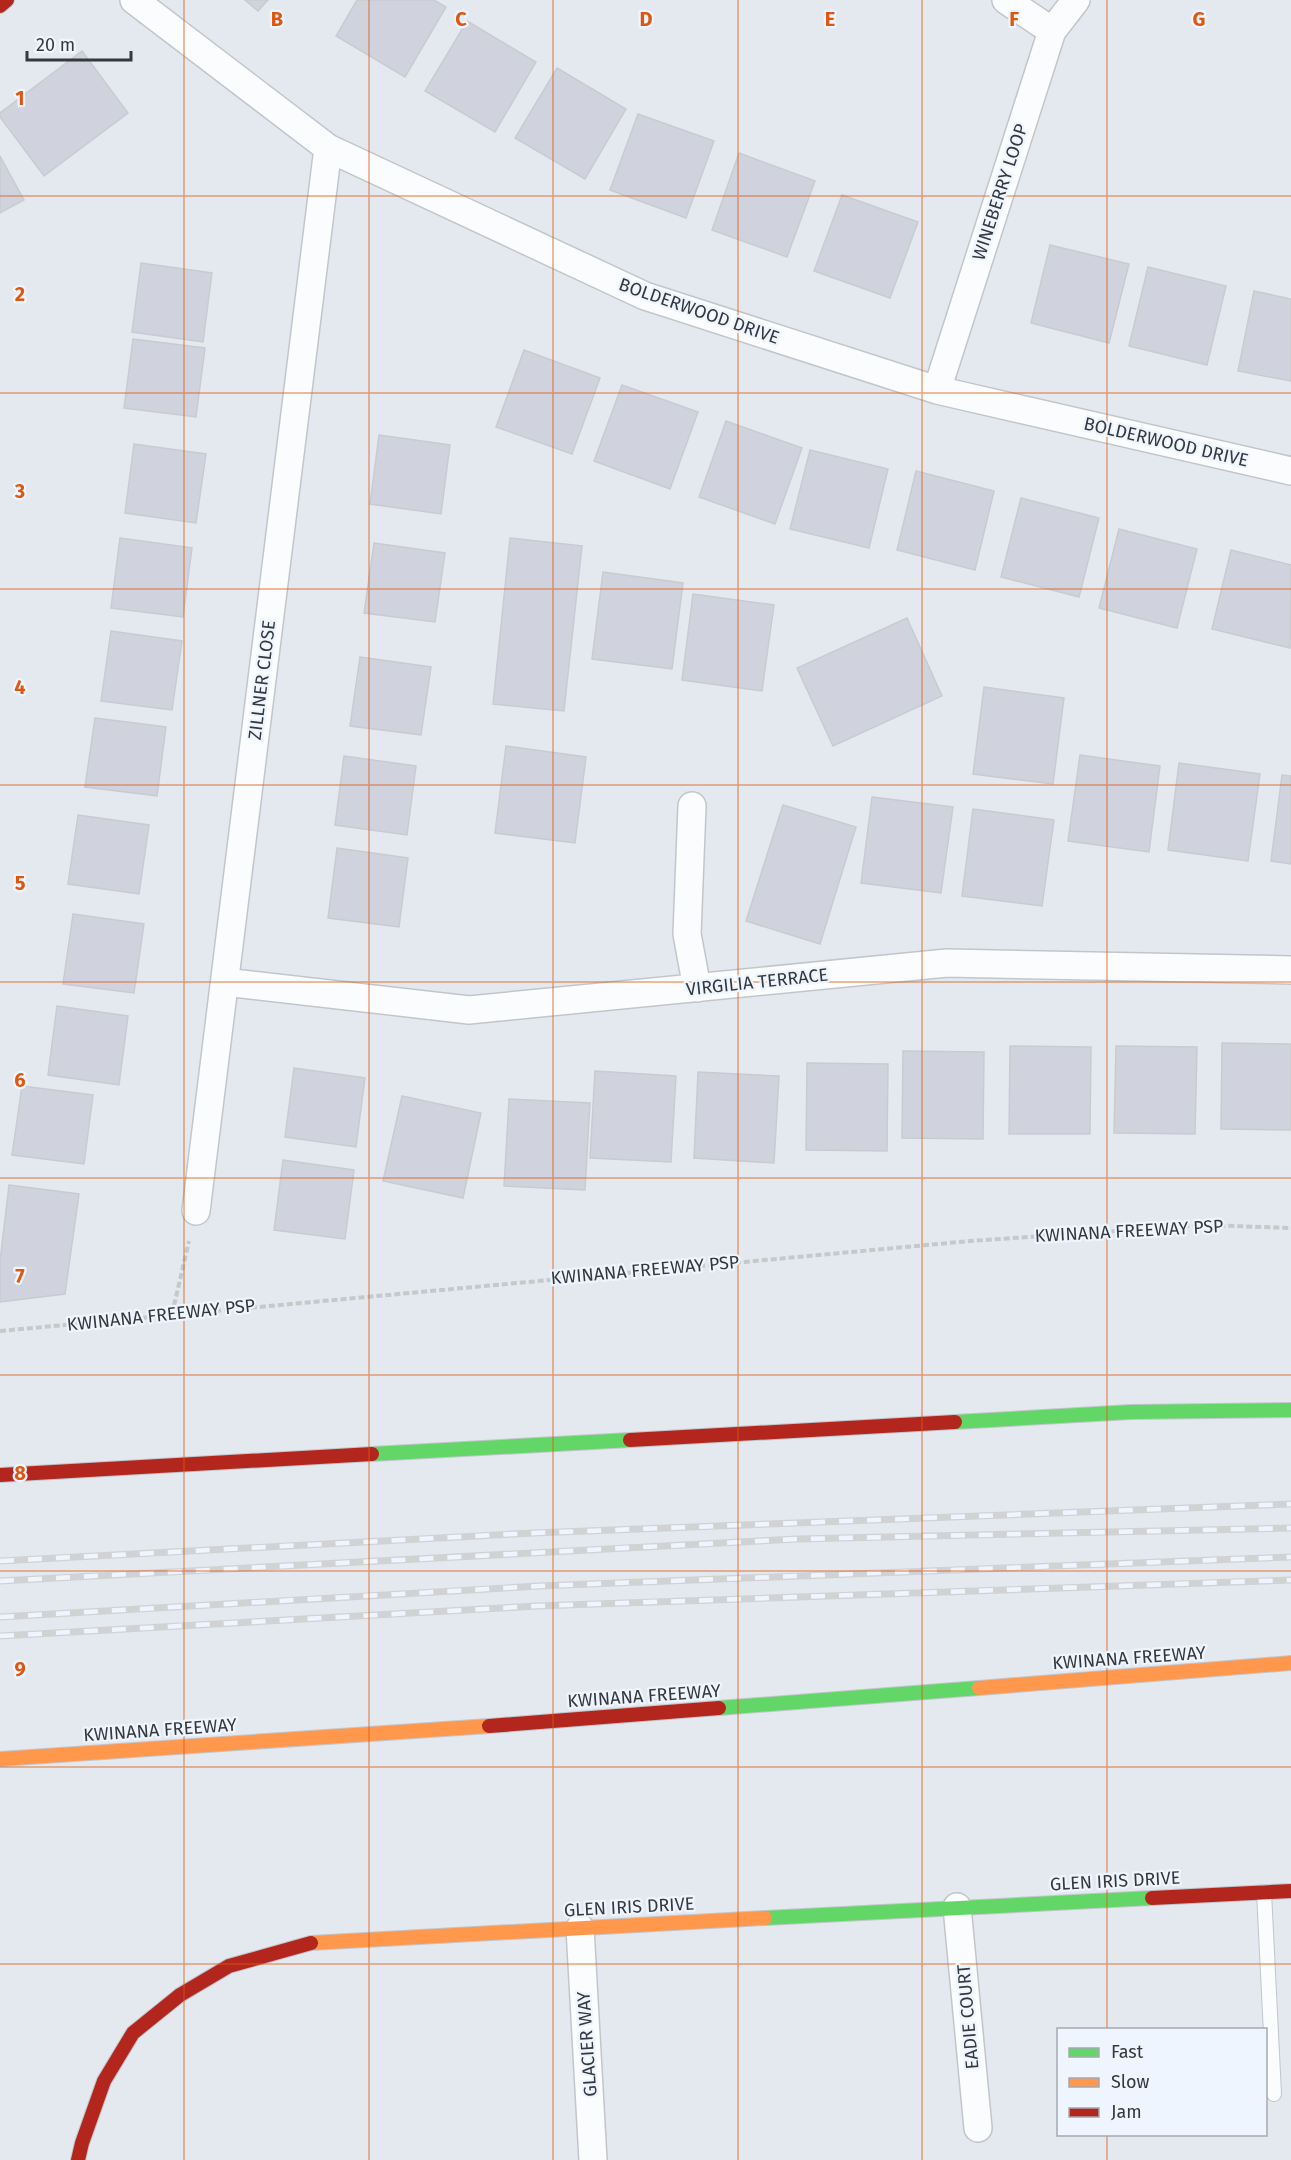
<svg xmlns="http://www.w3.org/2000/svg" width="1291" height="2160" font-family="'Fira Sans',sans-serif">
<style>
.building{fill:#d0d2de;stroke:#c9cbd1;stroke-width:1.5}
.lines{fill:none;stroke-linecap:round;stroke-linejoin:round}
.lane-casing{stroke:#c2c6cb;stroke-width:16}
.street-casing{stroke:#c2c6cb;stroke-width:30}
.fast-casing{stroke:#c2c6cb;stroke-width:16}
.slow-casing{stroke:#c2c6cb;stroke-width:16}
.jam-casing{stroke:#c2c6cb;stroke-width:16}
.path{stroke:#c6c8ca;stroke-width:4;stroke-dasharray:6 3;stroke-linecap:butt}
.lane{stroke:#fbfcfd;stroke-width:14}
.street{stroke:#fbfcfd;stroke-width:27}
.fast{stroke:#63d668;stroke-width:14}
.slow{stroke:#ff974d;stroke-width:14}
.jam{stroke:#b3261e;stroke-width:14}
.rail-casing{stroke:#d1d2d4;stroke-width:7}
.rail{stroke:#eff5ff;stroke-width:4.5;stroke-dasharray:14;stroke-linecap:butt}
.grid{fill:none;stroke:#df570e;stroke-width:1.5;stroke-opacity:0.55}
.labels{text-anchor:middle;stroke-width:4.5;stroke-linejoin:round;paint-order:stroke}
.street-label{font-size:18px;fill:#35383d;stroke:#eff5ff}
.grid-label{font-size:20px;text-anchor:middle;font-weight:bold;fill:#df570e;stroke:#eff5ff;stroke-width:4.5;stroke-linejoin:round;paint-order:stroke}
</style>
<rect width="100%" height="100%" fill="#e4e9f0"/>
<path class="building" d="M245,0H268L258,11Z
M357,0H434L446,7L405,77L336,36Z
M467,21L536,62L495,132L425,91Z
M82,51L128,113L44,176L0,117V113Z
M557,68L626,109L585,179L515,138Z
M638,114L714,141L686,218L610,190Z
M739,153L815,181L787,257L712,230Z
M0,156L24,200L0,213Z
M842,195L918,222L890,298L814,271Z
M1050,245L1129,264L1109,343L1031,323Z
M141,263L212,273L203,342L132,332Z
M1148,267L1226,286L1207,365L1129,346Z
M1254,291L1291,299V381L1238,371Z
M133,339L205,348L196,417L124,408Z
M524,350L600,378L572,454L496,427Z
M622,385L698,412L670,489L594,461Z
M726,421L802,448L775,524L699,497Z
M379,435L450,445L441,514L370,504Z
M134,444L206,454L196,523L125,513Z
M810,450L888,469L869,548L790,529Z
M916,471L994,491L975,570L897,550Z
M1021,498L1099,518L1079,597L1001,577Z
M1119,529L1197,549L1177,628L1099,608Z
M120,538L192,548L183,617L111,608Z
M510,538L582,546L564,711L493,704Z
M374,543L445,553L435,622L364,613Z
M1231,550L1291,565L1290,648L1212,629Z
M603,572L683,583L672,669L592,659Z
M693,594L774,605L762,691L682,680Z
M907,618L942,696L833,746L797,668Z
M111,631L182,641L172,710L101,701Z
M360,657L431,667L421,735L350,726Z
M984,687L1064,698L1053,784L973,774Z
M95,718L166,727L157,796L85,787Z
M506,746L586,757L575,843L495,833Z
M1080,755L1160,766L1149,852L1068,841Z
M344,756L416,766L407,835L335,825Z
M1179,763L1260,774L1248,861L1168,850Z
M1282,775L1291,776V864L1271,861Z
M872,797L953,807L941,893L861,883Z
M783,805L856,827L820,944L746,921Z
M973,809L1054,820L1042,906L962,896Z
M78,815L149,825L139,894L68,884Z
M337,848L408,858L399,927L328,918Z
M73,914L144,924L134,993L63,984Z
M57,1006L128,1016L119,1085L48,1075Z
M1222,1043L1291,1044V1130L1221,1129Z
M1010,1046L1091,1047L1090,1134H1009Z
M1116,1046L1197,1047L1195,1134L1114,1133Z
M903,1051L984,1052L983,1139L902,1138Z
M807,1063L888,1064L887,1151L806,1150Z
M294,1068L365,1078L356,1147L285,1137Z
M595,1071L676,1076L671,1162L590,1158Z
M698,1072L779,1076L774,1163L694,1158Z
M22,1086L93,1095L84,1164L12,1155Z
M402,1096L481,1113L463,1198L383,1181Z
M509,1099L590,1103L585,1190L504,1186Z
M283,1160L354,1170L345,1239L274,1230Z
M9,1185L79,1194L65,1294L0,1302V1261Z"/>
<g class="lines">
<defs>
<path id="lane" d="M1264,1892L1274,2094"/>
<path id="street" d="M134,0L328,148L645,296L937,390L1291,471
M1006,0L1052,31
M937,390L1052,31L1076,0
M692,806L687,934L697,988
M225,982L469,1010L947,963L1291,970
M196,1211L328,148
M957,1907L978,2128
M580,1928L593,2160"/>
<path id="fast" d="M955,1422L1131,1412L1291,1410
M372,1454L630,1440
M719,1708L979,1688
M765,1918L1152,1898"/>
<path id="slow" d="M979,1688L1291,1663
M0,1759L489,1726
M311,1943L765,1918"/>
<path id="jam" d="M0,6L7,0
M630,1440L955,1422
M0,1475L372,1454
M489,1726L719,1708
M1152,1898L1291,1891
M78,2160L82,2143L104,2081L133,2033L180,1995L229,1966L311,1943"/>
</defs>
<use href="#lane" class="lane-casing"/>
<use href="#street" class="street-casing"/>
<use href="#fast" class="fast-casing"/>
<use href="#slow" class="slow-casing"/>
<use href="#jam" class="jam-casing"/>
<path class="path" d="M172,1314L189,1241
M0,1331L970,1241L1205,1225L1291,1228"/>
<use href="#lane" class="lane"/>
<use href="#street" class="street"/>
<use href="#fast" class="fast"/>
<use href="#slow" class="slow"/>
<use href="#jam" class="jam"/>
<defs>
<path id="rail" d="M0,1561L534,1533L1291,1504
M0,1581L797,1539L1291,1528
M0,1617L539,1586L1291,1557
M0,1636L537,1606L1291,1580"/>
</defs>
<use href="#rail" class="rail-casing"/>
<use href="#rail" class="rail"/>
</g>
<path class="grid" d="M184,0V2160M369,0V2160M553,0V2160M738,0V2160M922,0V2160M1107,0V2030M0,196H1291M0,393H1291M0,589H1291M0,785H1291M0,982H1291M0,1178H1291M0,1375H1291M0,1571H1291M0,1767H1291M0,1964H1291M1107,2134V2160"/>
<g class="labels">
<g class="street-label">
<text transform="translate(1000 192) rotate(-72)" y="6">WINEBERRY LOOP</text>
<text transform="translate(699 311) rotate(19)" y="6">BOLDERWOOD DRIVE</text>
<text transform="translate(1166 442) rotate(13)" y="6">BOLDERWOOD DRIVE</text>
<text transform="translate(262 680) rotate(-83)" y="6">ZILLNER CLOSE</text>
<text transform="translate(757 982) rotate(-6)" y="6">VIRGILIA TERRACE</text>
<text transform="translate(1129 1231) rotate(-3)" y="6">KWINANA FREEWAY PSP</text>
<text transform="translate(645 1270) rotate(-5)" y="6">KWINANA FREEWAY PSP</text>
<text transform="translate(161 1315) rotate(-6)" y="6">KWINANA FREEWAY PSP</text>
<text transform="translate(1129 1658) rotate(-4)" y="6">KWINANA FREEWAY</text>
<text transform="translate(644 1696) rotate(-4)" y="6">KWINANA FREEWAY</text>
<text transform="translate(160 1730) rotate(-4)" y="6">KWINANA FREEWAY</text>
<text transform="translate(1115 1881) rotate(-3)" y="6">GLEN IRIS DRIVE</text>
<text transform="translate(629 1907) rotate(-3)" y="6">GLEN IRIS DRIVE</text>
<text transform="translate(968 2017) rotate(-95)" y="6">EADIE COURT</text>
<text transform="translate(587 2044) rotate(-94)" y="6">GLACIER WAY</text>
</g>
</g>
<g class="grid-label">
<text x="277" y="26">B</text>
<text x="461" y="26">C</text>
<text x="646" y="26">D</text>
<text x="830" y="26">E</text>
<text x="1014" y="26">F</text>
<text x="1199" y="26">G</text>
<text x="20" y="105">1</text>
<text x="20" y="301">2</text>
<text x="20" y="498">3</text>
<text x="20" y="694">4</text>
<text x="20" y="890">5</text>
<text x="20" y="1087">6</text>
<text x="20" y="1283">7</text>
<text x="20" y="1480">8</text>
<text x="20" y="1676">9</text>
</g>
<rect x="1057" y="2028" width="210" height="108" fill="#eff5ff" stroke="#a5a9b1" stroke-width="1.5"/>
<rect x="1069" y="2048" width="30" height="9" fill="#63d668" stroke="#a5a9b1" stroke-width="1.5"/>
<text x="1111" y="2058" font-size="18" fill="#35383d">Fast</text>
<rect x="1069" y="2078" width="30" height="9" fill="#ff974d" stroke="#a5a9b1" stroke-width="1.5"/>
<text x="1111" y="2088" font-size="18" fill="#35383d">Slow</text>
<rect x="1069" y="2108" width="30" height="9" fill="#b3261e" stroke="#a5a9b1" stroke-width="1.5"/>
<text x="1111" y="2118" font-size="18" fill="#35383d">Jam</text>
<path d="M27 51v9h104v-9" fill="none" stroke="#35383d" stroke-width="3"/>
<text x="36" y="51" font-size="18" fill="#35383d" stroke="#eff5ff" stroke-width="4.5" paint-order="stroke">20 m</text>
</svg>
